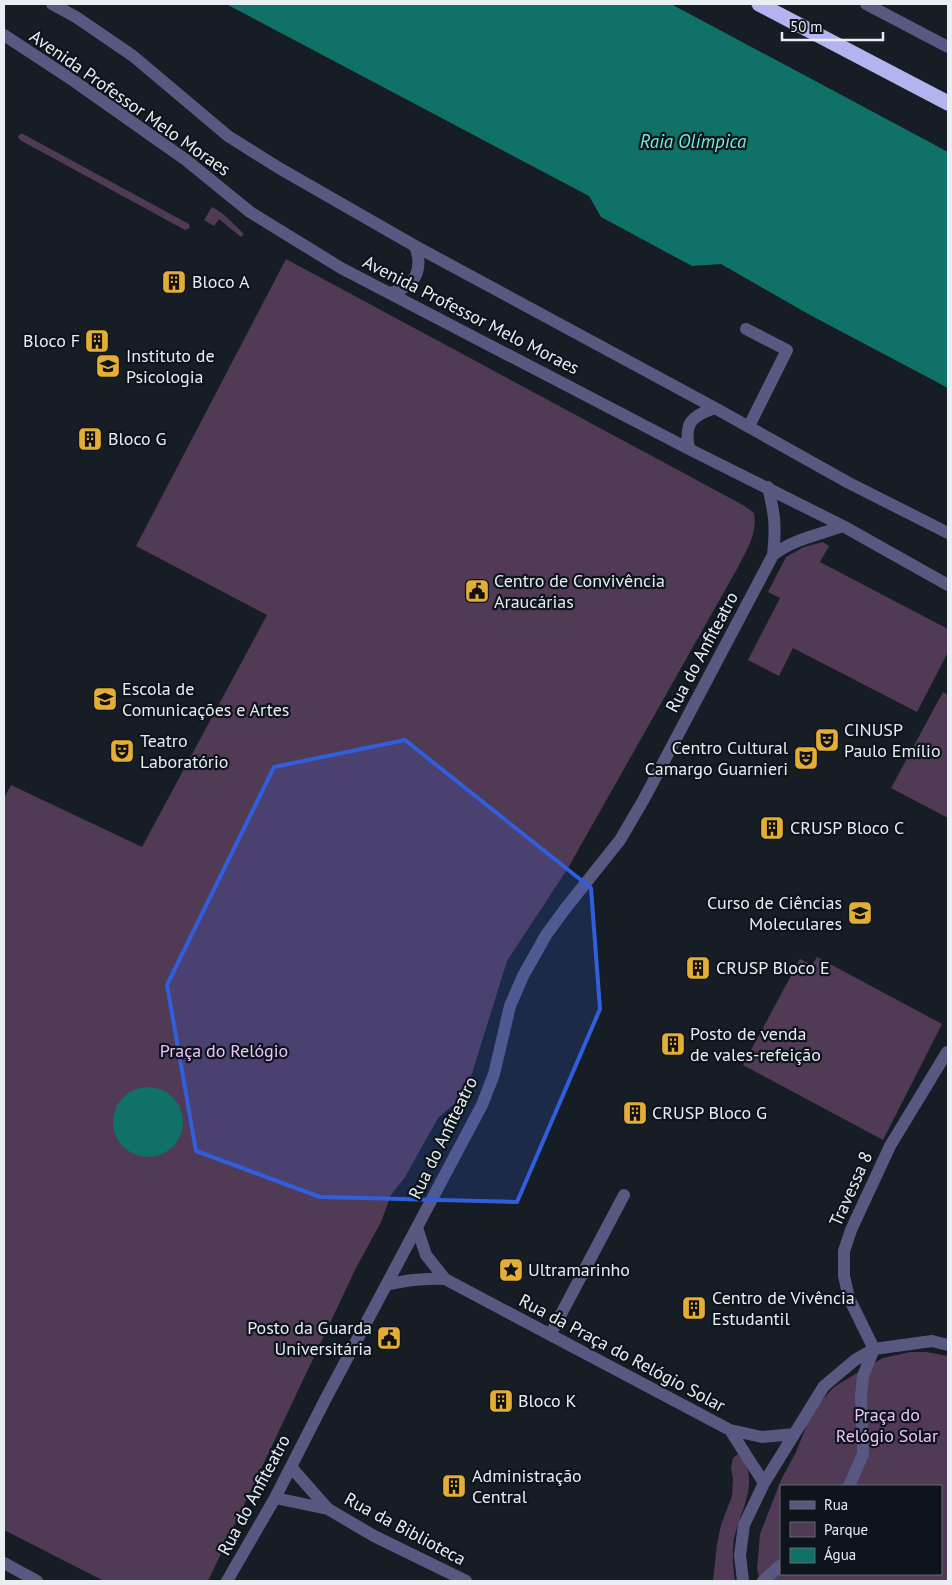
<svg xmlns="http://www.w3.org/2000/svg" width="952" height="1585" font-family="'PT Sans',sans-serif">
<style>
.green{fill:#503a56;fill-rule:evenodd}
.water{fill:#0f7167}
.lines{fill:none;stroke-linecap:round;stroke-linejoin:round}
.minor{stroke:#595881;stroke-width:12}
.highway{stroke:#b3b3f0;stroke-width:15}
.marked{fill:#315edb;fill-opacity:0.2;stroke:#315edb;stroke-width:4;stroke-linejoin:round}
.labels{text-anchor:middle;stroke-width:4.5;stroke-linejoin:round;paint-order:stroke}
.street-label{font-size:18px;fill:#e9eef3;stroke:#0d141b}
.poi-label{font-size:18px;fill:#e9eef3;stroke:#0d141b;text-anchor:start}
.park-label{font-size:18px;fill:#efc2fc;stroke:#0d141b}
.water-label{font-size:19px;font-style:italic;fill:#71eddc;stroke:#0d141b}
</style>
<rect width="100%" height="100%" fill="#161d25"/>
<path class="green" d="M20,134H23L189,224L190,228L185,230L20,140L18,137Z
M212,207C224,213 234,224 244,234L241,237L219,219L214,226L204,220Z
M286,259L743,505L754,513C758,534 746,551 737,569L568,868L507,961L469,1083L459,1100L438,1118L405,1177L391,1195L381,1222L356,1268L209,1579L207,1581H104L4,1530V798L11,785L142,847L267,615L136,546Z
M823,542L829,546L820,562L948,629V652L917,712L793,648L779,676L748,660L780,598L768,592L786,557L804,547Z
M943,692L948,695V818L891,788Z
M817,957L942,1024L883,1140L743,1065L800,959L812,965Z
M910,1352H926L948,1356V1581H760L757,1569L760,1534L781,1480L796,1452L812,1412L832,1389L840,1383L883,1358ZM781,1486H941V1574H781Z
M738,1454C763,1478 739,1513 734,1539C732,1553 733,1567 735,1581H713L717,1544L721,1525L732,1496L733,1479L731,1467L733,1458Z"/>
<path class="water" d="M226,4H671L948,152V388L810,315L721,264L692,266L601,217L589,196Z
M113 1122a35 35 0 1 1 70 0a35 35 0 1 1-70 0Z"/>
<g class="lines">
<path class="minor" d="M52,4L76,17L133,56L228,136L279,168L415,246L715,408L849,483L948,533
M866,4L948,47
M4,35L74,81L186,160L250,212L341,268L689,449L843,526L948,585
M390,293C415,287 424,270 415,246
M746,329L787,350L749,426
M689,449C684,423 691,416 715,408
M768,487C775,516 776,526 773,555
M417,1228L426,1255L445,1279L730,1430L762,1437L794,1434
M386,1285C406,1280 424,1278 445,1279
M550,1335L624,1195
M730,1430L764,1483
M291,1467L328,1509
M849,1486L863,1454L861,1396L863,1376L874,1349L849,1298L844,1276V1251L851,1230L890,1146L947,1052
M275,1498L328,1509L374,1536L466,1581
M4,1563L37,1581
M227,1581L275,1498L325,1400L482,1105L494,1074L510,1006L523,976L546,935L565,909L620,840L644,799L773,555C793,539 819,535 843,526
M743,1581L740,1555L744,1525L764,1483L824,1386L855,1360L874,1349L932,1341L948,1345
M763,1581L781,1565"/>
<path class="highway" d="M759,4L948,103"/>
</g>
<path class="marked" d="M405,740L591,888L600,1009L517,1202L320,1197L196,1151L167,985L274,767Z"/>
<defs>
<symbol id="building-square" viewBox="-11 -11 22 22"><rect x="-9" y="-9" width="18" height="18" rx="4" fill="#e4ae35" stroke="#0d141b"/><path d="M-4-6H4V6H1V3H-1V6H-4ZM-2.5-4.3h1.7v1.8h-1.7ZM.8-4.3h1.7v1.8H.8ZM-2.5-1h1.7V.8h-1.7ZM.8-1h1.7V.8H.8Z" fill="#111"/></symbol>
<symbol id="university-square" viewBox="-11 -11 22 22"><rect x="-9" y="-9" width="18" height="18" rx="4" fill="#e4ae35" stroke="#0d141b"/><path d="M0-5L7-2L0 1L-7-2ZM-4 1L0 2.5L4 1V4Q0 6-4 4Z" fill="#111"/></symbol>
<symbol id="civic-square" viewBox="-11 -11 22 22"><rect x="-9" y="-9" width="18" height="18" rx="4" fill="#e4ae35" stroke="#0d141b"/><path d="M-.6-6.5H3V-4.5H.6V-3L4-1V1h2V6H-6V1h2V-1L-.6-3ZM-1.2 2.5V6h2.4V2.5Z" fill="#111"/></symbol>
<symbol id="theatre-square" viewBox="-11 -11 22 22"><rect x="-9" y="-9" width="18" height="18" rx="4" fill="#e4ae35" stroke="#0d141b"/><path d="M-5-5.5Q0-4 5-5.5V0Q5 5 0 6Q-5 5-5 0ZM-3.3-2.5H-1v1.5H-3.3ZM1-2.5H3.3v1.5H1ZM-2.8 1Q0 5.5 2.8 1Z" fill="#111"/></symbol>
<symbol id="sight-square" viewBox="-11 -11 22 22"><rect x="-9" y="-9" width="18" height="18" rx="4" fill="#e4ae35" stroke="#0d141b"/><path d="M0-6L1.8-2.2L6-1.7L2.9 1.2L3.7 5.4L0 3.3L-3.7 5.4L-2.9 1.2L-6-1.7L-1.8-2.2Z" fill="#111"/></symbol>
</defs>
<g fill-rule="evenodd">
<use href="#building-square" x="160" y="268" width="28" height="28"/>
<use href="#building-square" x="83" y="327" width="28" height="28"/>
<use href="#university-square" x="94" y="352" width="28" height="28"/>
<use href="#building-square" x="76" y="425" width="28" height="28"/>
<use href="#civic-square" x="463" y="577" width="28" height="28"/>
<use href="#university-square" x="91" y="685" width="28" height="28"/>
<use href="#theatre-square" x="813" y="726" width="28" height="28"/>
<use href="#theatre-square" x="108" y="737" width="28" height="28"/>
<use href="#theatre-square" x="792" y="744" width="28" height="28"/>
<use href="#building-square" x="758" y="814" width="28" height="28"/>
<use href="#university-square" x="846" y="899" width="28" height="28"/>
<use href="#building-square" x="684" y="954" width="28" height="28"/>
<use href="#building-square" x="659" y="1030" width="28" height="28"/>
<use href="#building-square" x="621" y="1099" width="28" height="28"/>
<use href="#sight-square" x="497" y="1256" width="28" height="28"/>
<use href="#building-square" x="680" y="1294" width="28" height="28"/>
<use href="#civic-square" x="375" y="1324" width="28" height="28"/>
<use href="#building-square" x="487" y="1387" width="28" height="28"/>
<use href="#building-square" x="440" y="1472" width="28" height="28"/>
</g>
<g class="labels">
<g class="street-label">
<text transform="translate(130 103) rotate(35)" y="6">Avenida Professor Melo Moraes</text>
<text transform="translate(471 315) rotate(27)" y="6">Avenida Professor Melo Moraes</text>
<text transform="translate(702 652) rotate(-62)" y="6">Rua do Anfiteatro</text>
<text transform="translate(443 1138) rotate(-64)" y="6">Rua do Anfiteatro</text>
<text transform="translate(851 1189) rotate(-66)" y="6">Travessa 8</text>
<text transform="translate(622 1353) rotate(28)" y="6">Rua da Praça do Relógio Solar</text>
<text transform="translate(254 1495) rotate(-62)" y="6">Rua do Anfiteatro</text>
<text transform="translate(405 1529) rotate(28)" y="6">Rua da Biblioteca</text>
</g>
<g class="poi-label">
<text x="192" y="288">Bloco A</text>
<text x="80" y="347" text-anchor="end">Bloco F</text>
<text x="126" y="362">Instituto de<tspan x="126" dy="21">Psicologia</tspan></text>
<text x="108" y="445">Bloco G</text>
<text x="494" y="587">Centro de Convivência<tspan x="494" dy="21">Araucárias</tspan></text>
<text x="122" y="695">Escola de<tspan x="122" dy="21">Comunicações e Artes</tspan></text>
<text x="844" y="736">CINUSP<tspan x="844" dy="21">Paulo Emílio</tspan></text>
<text x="140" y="747">Teatro<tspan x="140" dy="21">Laboratório</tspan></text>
<text x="788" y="754" text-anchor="end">Centro Cultural<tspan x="788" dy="21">Camargo Guarnieri</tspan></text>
<text x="790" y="834">CRUSP Bloco C</text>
<text x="842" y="909" text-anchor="end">Curso de Ciências<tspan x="842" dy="21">Moleculares</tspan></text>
<text x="716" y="974">CRUSP Bloco E</text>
<text x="690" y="1040">Posto de venda<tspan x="690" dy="21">de vales-refeição</tspan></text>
<text x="652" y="1119">CRUSP Bloco G</text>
<text x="528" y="1276">Ultramarinho</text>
<text x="712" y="1304">Centro de Vivência<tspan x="712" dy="21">Estudantil</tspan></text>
<text x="372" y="1334" text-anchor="end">Posto da Guarda<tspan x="372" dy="21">Universitária</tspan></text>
<text x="518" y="1407">Bloco K</text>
<text x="472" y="1482">Administração<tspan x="472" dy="21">Central</tspan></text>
</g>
<g class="park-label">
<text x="224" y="1057">Praça do Relógio</text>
<text x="887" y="1421">Praça do<tspan x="887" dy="21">Relógio Solar</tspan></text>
</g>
<g class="water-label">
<text x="693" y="148">Raia Olímpica</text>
</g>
</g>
<rect width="952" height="1585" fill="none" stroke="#e9eef3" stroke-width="10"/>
<rect x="780" y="1485" width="162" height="90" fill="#0d141b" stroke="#656b71"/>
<rect x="790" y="1501" width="25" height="8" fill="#595881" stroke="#656b71"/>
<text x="824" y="1510" font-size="15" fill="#e9eef3">Rua</text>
<rect x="790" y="1522" width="25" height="15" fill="#503a56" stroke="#656b71"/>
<text x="824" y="1535" font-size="15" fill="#e9eef3">Parque</text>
<rect x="790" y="1548" width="25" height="15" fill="#0f7167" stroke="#656b71"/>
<text x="824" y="1560" font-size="15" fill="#e9eef3">Água</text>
<path d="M782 32v8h101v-8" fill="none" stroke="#e9eef3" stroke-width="2.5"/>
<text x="790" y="32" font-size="15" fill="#e9eef3" stroke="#0d141b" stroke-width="4" paint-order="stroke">50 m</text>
</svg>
